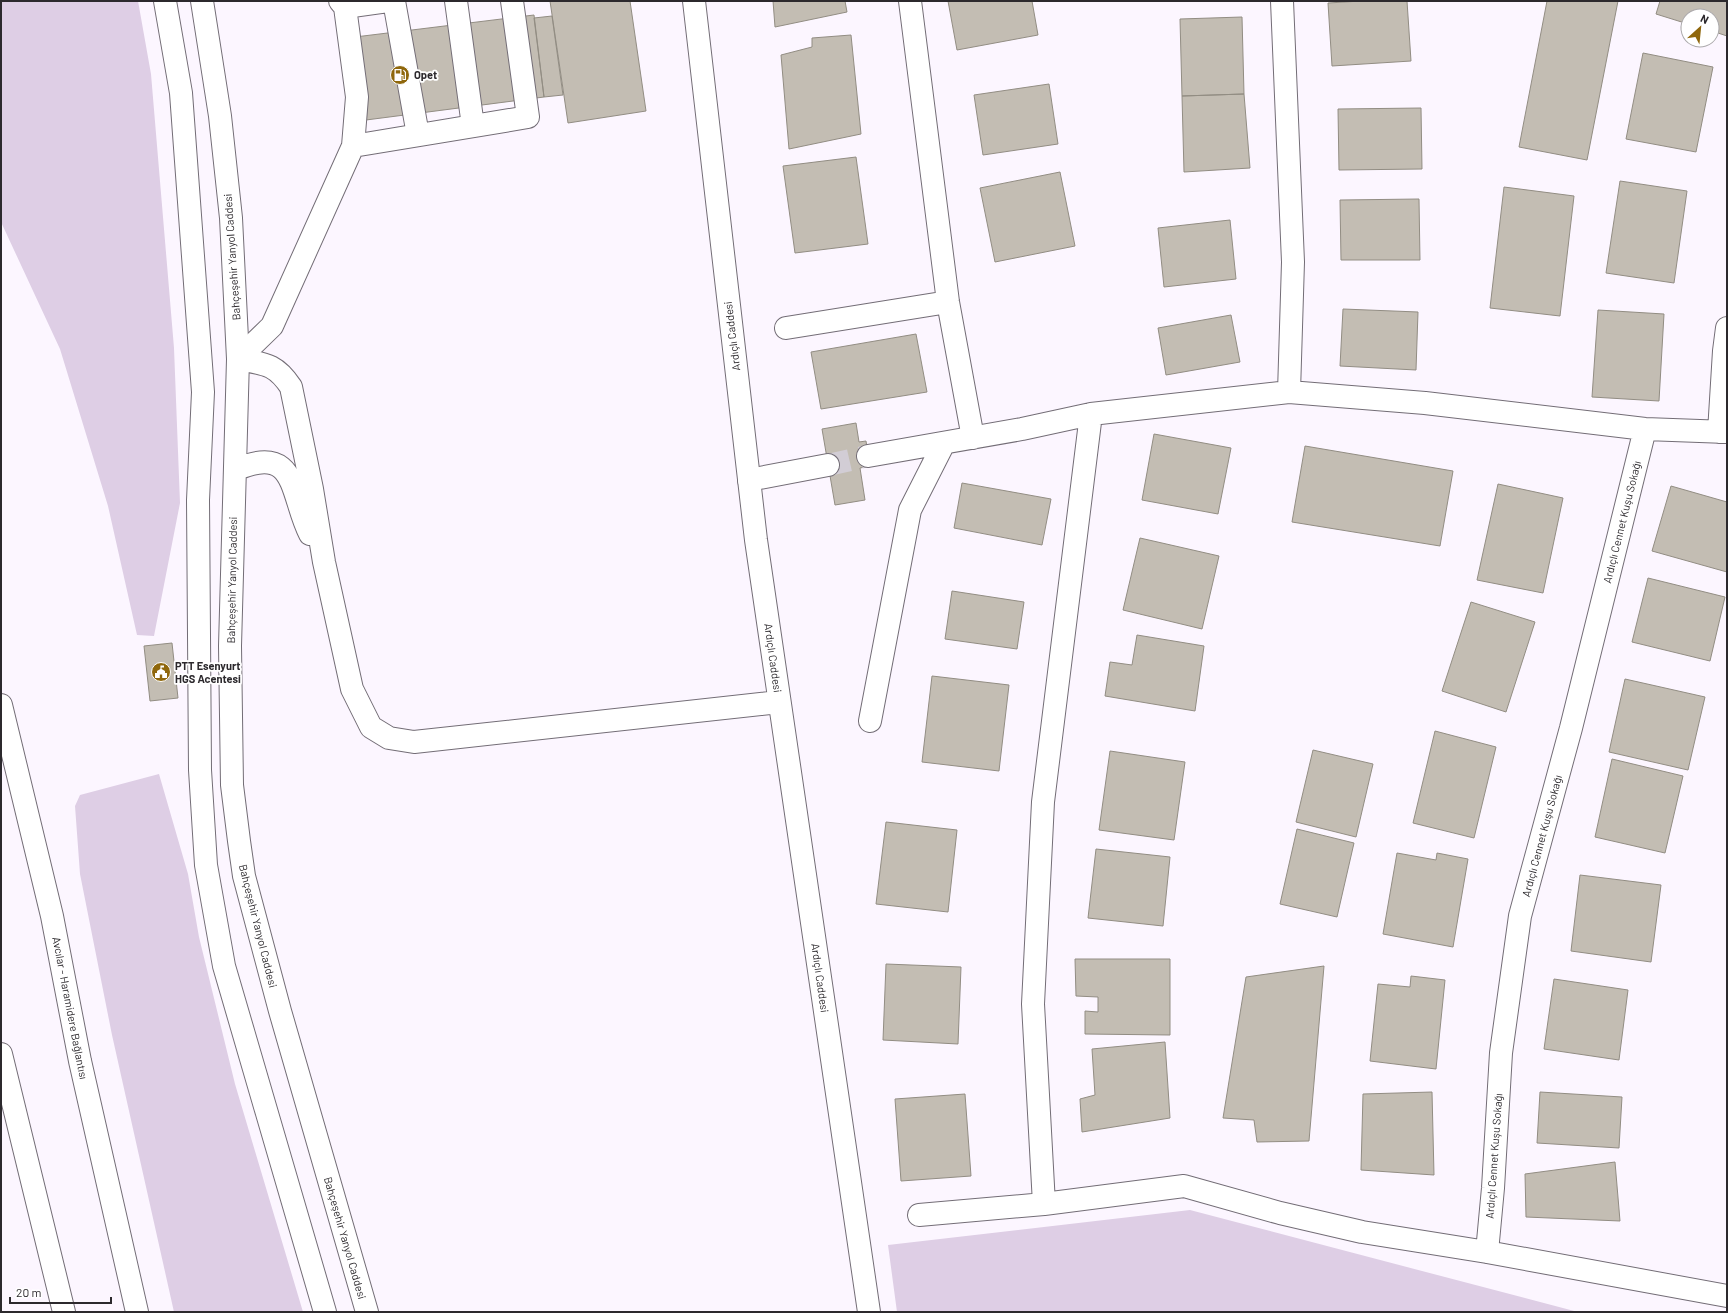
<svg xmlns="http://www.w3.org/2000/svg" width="1728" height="1313" font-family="Barlow,sans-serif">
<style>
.green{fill:#decee5}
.building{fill:#c3bdb3;stroke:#928d83}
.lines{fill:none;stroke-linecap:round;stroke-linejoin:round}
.minor-tunnel{stroke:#d2cdd5;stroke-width:22;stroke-dasharray:22 11;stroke-linecap:butt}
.minor-casing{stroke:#736d76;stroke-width:24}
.major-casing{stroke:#736d76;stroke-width:24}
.highway-casing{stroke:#736d76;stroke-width:24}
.minor{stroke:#fff;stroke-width:22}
.major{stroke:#fff;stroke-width:22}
.highway{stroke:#fff;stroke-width:22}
.labels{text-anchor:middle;stroke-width:3.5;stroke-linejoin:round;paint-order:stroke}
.poi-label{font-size:11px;font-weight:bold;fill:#2c292d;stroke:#fff;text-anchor:start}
.street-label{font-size:11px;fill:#2c292d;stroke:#fff}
</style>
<rect width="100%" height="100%" fill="#fcf6ff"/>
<path class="green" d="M1,1H138L151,74L174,348L180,503L154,636L137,635L108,506L60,349L1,222Z
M159,774L188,874L199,937L235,1084L303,1312H174L112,1035L80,874L75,806L80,795Z
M1190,1210L1578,1312H897L888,1245Z"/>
<path class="building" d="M550,1H630L646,111L568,123Z
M773,1H845L847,12L775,27Z
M948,1H1032L1038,35L957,50Z
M1361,1H1407L1411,61L1332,66L1328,3Z
M1547,1H1618L1587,160L1519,147Z
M1660,1H1727V36L1712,31V16H1688V24L1656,14Z
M534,15L544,97L366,120L355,37Z
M552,16L563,95L544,97L534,18Z
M1242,17L1244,94L1182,96L1180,19Z
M851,35L861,134L789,149L781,55L812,47V38Z
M1643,53L1713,67L1696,152L1626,139Z
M1049,84L1058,144L983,155L974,95Z
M1244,94L1250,168L1184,172L1182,96Z
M1421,108L1422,169L1339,170L1338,109Z
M856,157L868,244L795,253L783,166Z
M1060,172L1075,246L995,262L980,188Z
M1620,181L1687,191L1674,283L1606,273Z
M1504,187L1574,196L1560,316L1490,308Z
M1419,199L1420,260H1341L1340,200Z
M1230,220L1236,279L1164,287L1158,228Z
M1343,309L1418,312L1416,370L1340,366Z
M1598,310L1664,314L1659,401L1592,397Z
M1231,315L1240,362L1166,375L1158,328Z
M916,334L927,392L821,409L811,352Z
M856,423L859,442L866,441L870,466L860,468L865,500L835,505L822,429Z
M1154,434L1231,448L1218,514L1142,500Z
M1305,446L1453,471L1440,546L1292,522Z
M962,483L1051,499L1042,545L954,528Z
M1498,484L1563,498L1543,593L1477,580Z
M1671,486L1727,502V572L1652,551Z
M1140,538L1219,556L1202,629L1123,610Z
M1648,578L1725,597L1710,661L1632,642Z
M952,591L1024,602L1017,649L945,639Z
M1471,602L1535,622L1506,712L1442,691Z
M1137,635L1204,646L1195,711L1105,696L1110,662L1132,665Z
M172,643L178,698L150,701L144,646Z
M932,676L1009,685L999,771L922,762Z
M1625,679L1705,697L1688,770L1609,752Z
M1435,731L1496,747L1474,838L1413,823Z
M1313,750L1373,764L1356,837L1296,822Z
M1110,751L1185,762L1174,840L1099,830Z
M1612,759L1683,776L1665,853L1595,837Z
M886,822L957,830L948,912L876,904Z
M1297,829L1354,843L1337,917L1280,904Z
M1096,849L1170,857L1163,926L1088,918Z
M1397,853L1436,860L1437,853L1468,859L1453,947L1383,934Z
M1580,875L1661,885L1651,962L1571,951Z
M1075,959H1170V1035L1085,1034V1011L1098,1012V997L1076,996Z
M886,964L961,967L958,1044L883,1040Z
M1324,966L1309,1141L1257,1142L1254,1120L1223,1118L1246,977Z
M1411,976L1445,980L1436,1069L1370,1061L1378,984L1410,987Z
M1554,979L1628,990L1619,1060L1544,1049Z
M1165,1042L1170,1118L1082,1132L1080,1099L1095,1095L1092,1049Z
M1432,1092L1434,1175L1361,1170L1363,1094Z
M1540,1092L1622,1097L1619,1148L1537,1143Z
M965,1094L971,1176L901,1181L895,1099Z
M1615,1162L1620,1221L1526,1217L1525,1174Z"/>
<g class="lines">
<path class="minor-tunnel" d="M828,465L868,456"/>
<defs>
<path id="minor" d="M394,1L418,135
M456,1L473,126
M910,1L948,302L973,438
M1282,1L1293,262L1289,392
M345,7L388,1
M353,146L528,117L512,1
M786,328L948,302
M238,359L272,326L353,146L357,97L345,7L340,1
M1091,414L1043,802L1033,1004L1044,1204L1184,1186L1280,1213L1362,1232L1487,1252L1727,1296
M1719,432L1724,351L1727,328
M868,456L1022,429L1091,414L1289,392L1425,403L1645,429L1727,432
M749,480L828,465
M870,721L910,510L944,443
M919,1215L1044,1204
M1487,1252L1493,1188L1501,1053L1520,916L1571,728L1645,429"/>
<path id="major" d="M165,1L181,93L203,392L198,500L200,770L206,865L224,966L325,1312
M202,1L220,116L231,218L238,359L230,646L232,785L239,841L244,876L280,1011L367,1312
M694,1L756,540L869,1312
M238,359C264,364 275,363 291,387L312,489L324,562L352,689L371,727L389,738L414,742L779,702
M235,470C298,442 290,495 310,534"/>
<path id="highway" d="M1,705L52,916L80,1061L137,1312
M1,1054L64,1312"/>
</defs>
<use href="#minor" class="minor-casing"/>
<use href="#major" class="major-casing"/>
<use href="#highway" class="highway-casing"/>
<use href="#minor" class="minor"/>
<use href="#major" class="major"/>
<use href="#highway" class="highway"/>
</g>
<defs>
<symbol id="fuel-disc" viewBox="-11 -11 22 22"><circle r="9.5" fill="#8f670c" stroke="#fff"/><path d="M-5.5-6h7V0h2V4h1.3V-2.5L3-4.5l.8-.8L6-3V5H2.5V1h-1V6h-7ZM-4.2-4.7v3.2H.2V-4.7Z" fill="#fff"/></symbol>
<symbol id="civic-disc" viewBox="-11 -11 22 22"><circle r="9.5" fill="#8f670c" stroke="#fff"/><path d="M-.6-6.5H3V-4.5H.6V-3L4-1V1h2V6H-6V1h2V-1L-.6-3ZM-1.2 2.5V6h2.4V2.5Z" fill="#fff"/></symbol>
</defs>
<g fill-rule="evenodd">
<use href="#fuel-disc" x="389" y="64" width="22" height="22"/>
<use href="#civic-disc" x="150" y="661" width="22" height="22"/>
</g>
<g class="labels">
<g class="poi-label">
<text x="414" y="79">Opet</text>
<text x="175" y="670">PTT Esenyurt<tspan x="175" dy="13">HGS Acentesi</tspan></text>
</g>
<g class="street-label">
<text transform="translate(232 257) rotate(-94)" y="4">Bahçeşehir Yanyol Caddesi</text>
<text transform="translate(732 336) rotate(-97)" y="4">Ardıçlı Caddesi</text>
<text transform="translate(1622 522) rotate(-76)" y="4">Ardıçlı Cennet Kuşu Sokağı</text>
<text transform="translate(232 580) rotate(-89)" y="4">Bahçeşehir Yanyol Caddesi</text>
<text transform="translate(773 658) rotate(82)" y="4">Ardıçlı Caddesi</text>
<text transform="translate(1542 836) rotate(-75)" y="4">Ardıçlı Cennet Kuşu Sokağı</text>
<text transform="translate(258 926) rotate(76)" y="4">Bahçeşehir Yanyol Caddesi</text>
<text transform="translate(820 978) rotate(82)" y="4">Ardıçlı Caddesi</text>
<text transform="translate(70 1008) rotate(79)" y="4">Avcılar - Haramidere Bağlantısı</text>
<text transform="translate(1494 1156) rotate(-86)" y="4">Ardıçlı Cennet Kuşu Sokağı</text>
<text transform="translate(345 1238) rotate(74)" y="4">Bahçeşehir Yanyol Caddesi</text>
</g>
</g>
<rect width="1728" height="1313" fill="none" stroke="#2c292d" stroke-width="4"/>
<g transform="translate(1700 28) rotate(27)"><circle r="19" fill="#ffffff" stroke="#aba9ab"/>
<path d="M0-3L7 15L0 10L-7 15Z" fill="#8f670c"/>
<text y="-6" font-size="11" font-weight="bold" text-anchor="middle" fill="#2c292d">N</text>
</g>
<path d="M10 1297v6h101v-6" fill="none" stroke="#2c292d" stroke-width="2"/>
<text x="16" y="1297" font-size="12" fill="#2c292d" stroke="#ffffff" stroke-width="3" paint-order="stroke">20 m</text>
</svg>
